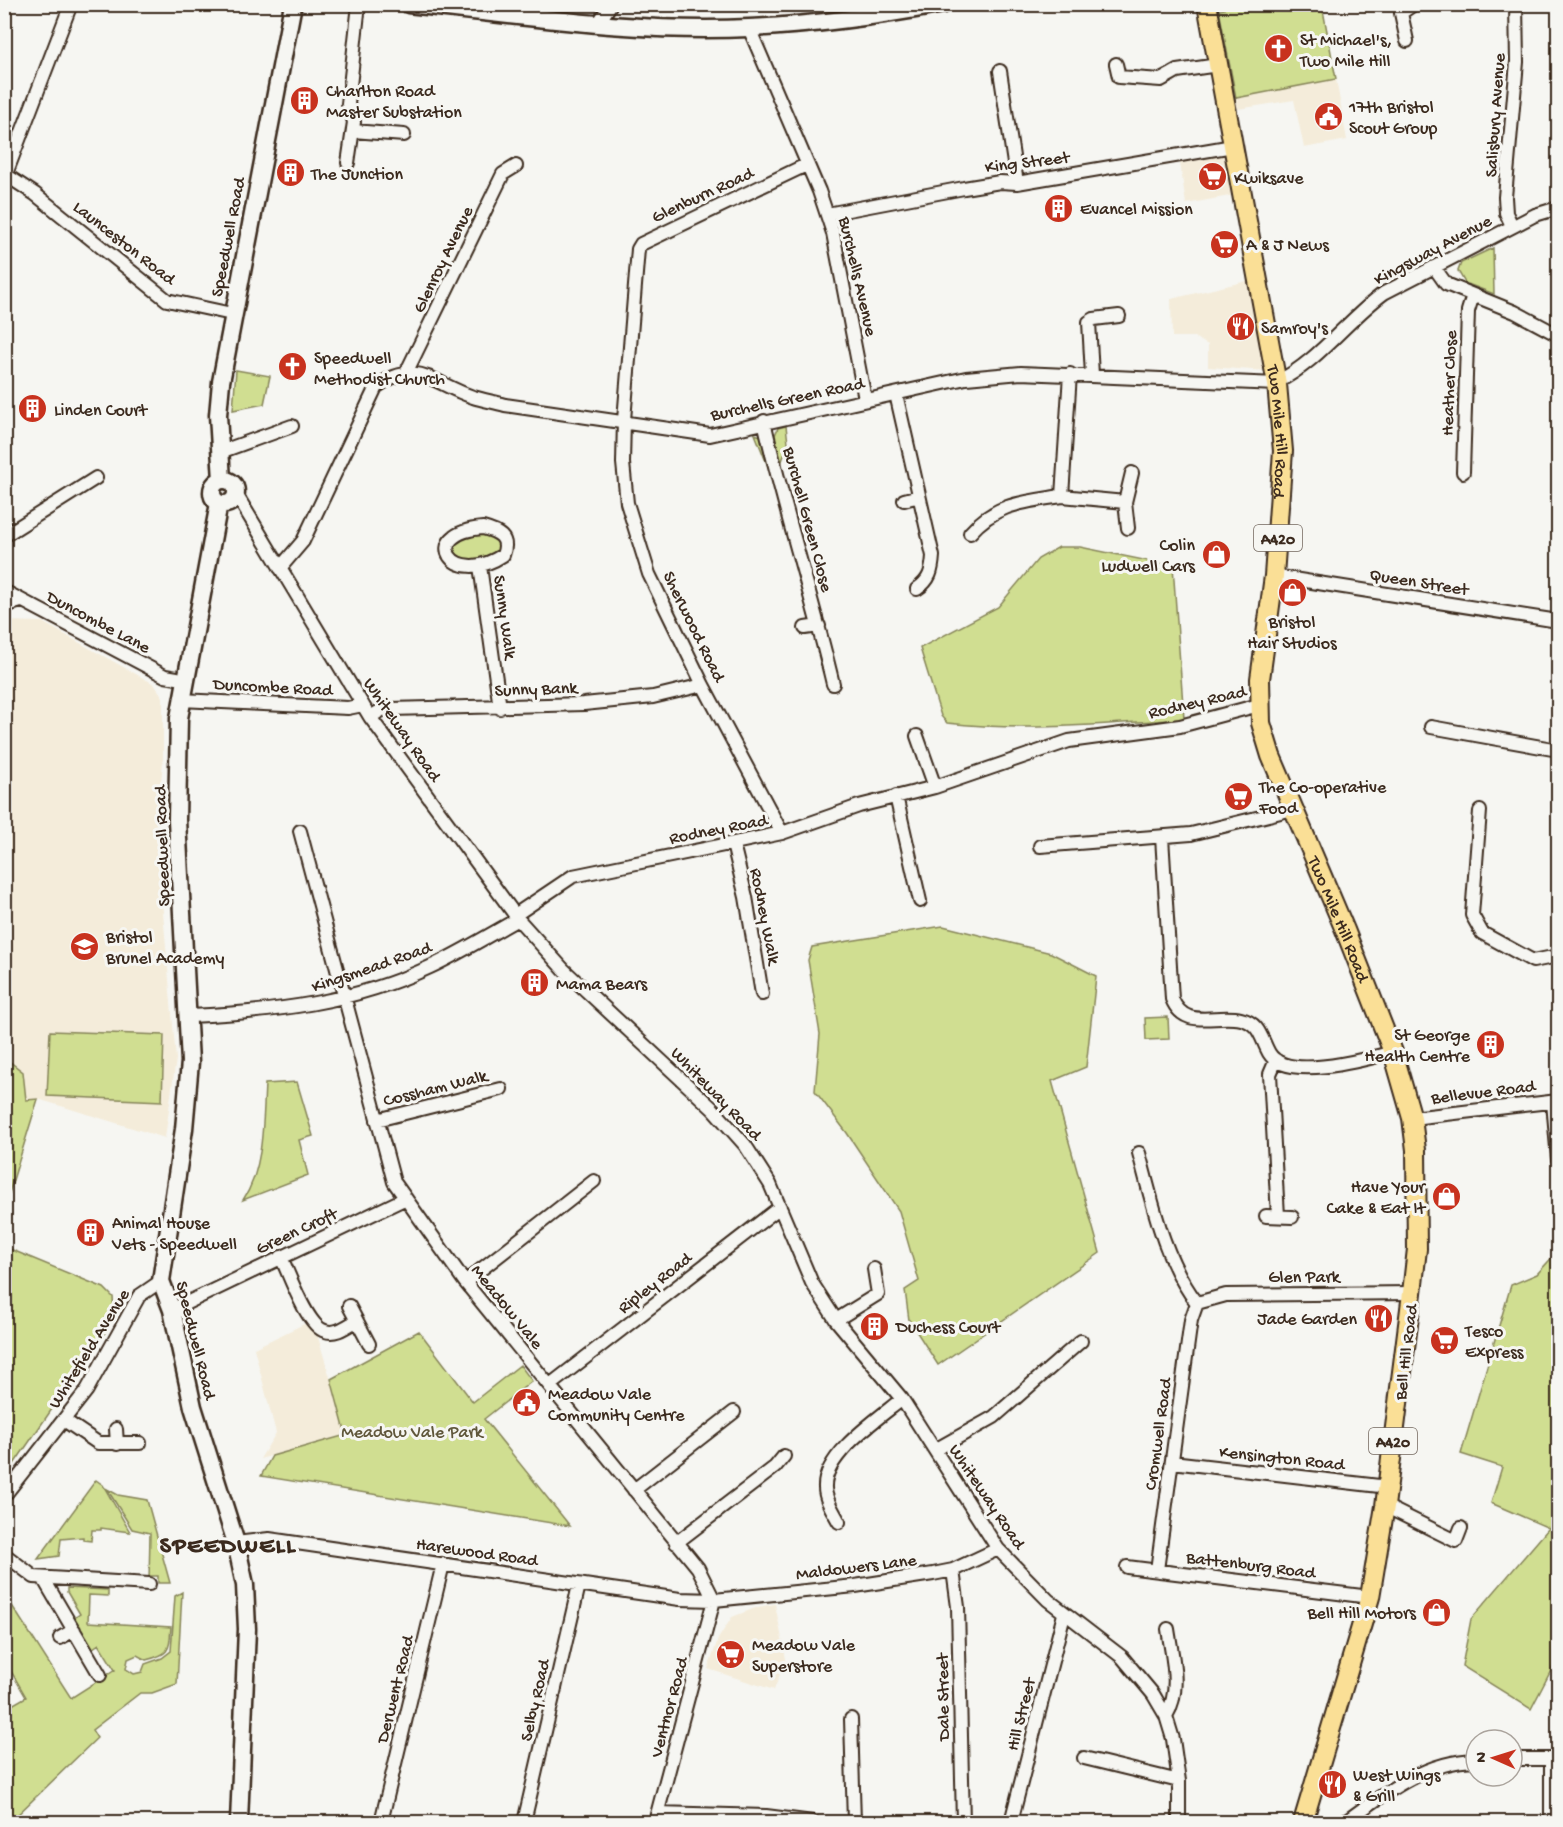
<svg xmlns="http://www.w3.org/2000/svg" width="1563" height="1827" font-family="'Gochi Hand',sans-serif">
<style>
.built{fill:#f4ecda}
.green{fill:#d0de91;stroke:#868458;stroke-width:1.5}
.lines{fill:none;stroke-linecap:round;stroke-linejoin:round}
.street-casing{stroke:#3b2a1e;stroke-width:16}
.secondary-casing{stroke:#3b2a1e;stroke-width:21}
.primary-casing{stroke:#3b2a1e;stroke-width:22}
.street{stroke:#f6f6f2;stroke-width:12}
.secondary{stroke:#f6f6f2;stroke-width:16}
.primary{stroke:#fadf96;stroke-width:18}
.labels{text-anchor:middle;stroke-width:6;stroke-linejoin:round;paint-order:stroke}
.shield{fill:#f6f6f2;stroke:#73675e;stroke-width:1.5}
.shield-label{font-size:16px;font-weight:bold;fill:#3b2a1e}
.poi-label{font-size:18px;fill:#3b2a1e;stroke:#f6f6f2;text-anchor:start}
.street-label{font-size:18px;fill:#3b2a1e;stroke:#f6f6f2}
.park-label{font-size:18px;fill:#60573b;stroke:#f6f6f2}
.district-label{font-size:24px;font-weight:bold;letter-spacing:1.5px;fill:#3b2a1e;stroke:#f6f6f2}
</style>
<rect width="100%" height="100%" fill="#f6f6f2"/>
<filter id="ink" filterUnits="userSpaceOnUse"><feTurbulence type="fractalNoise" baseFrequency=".0167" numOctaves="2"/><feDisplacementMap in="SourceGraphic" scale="12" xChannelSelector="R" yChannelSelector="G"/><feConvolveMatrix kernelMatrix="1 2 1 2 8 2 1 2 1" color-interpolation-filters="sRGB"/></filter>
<g filter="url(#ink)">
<path class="built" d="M1336,79L1347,140L1304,148L1294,100L1238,109L1236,98Z
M1227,153L1235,195L1186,204L1180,163Z
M1251,280L1268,371L1208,367V345L1194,337H1172L1171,299Z
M4,621L42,622L154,684L163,697V762L156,833L176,1059L165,1138L38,1099L26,1100L5,1058Z
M304,1324L317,1334L347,1434L260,1459L276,1433L254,1348Z
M775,1604L786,1659L774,1690L708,1669L718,1639L732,1617L758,1607Z"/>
<path class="green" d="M1223,5H1322L1336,79L1236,98L1219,10L1224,9Z
M1493,248L1494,294L1465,283L1458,271L1461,263Z
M236,370L270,376L264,404L233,410Z
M786,426L788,443L781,464L775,435L778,428Z
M755,434L761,436L769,469Z
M482,534L494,537L499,542L498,551C484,560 471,563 456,555L454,544L461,538Z
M1059,547H1080L1173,566L1184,719C1106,724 1025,732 947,723L941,716L920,648L998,607L1038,559Z
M943,926L1051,953L1096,976L1086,1067L1052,1081L1100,1253L938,1365L909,1320L905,1290L919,1281L899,1211L847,1133L815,1091L820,1034L808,960L812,947Z
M1168,1017L1169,1039L1146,1040L1145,1018Z
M50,1031L164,1035L162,1101L47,1096Z
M5,1058L23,1072L26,1100L38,1099L5,1206Z
M297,1082L313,1136L299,1140L308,1175L243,1200C264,1169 263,1121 265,1084Z
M5,1247L104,1288L113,1297L114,1311L108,1328L5,1477Z
M1558,1251V1657L1531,1709L1462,1666L1471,1619L1549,1528L1491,1503L1502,1467L1461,1454L1511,1285L1537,1274Z
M419,1331L473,1402L520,1365L532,1381L484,1419L570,1526L261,1476L272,1456L346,1435L331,1379Z
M96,1480L103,1485L130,1532L101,1528V1530H92L91,1541L83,1540V1537L61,1539L59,1556L38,1559Z
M107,1489L118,1495L147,1500L170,1583H158V1576H150L149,1582L150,1533L132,1529Z
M67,1588L108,1590V1596L89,1595L88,1622L171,1627C169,1650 171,1654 146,1660L137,1655L128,1659L126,1669L134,1674L142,1672L145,1664L162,1658L171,1651L175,1596L182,1592L177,1684L152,1693H140L92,1730L97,1738L10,1822H5V1709L26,1697L5,1661V1598L11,1604L71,1698L115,1670L99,1644L90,1650L71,1620L80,1614L67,1592Z"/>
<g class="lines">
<defs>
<path id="street" d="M599,22L611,4
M749,28L819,191L833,233L865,399
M1407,41L1401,13L1414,4
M1116,64L1119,77L1161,80L1177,71L1218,65
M1000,71L1017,183
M353,131L404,135
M348,163L354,122L348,104L359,4
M6,175L35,194L167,300L232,314
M4,179L71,4
M827,214L964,188L1000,182L1017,183L1233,146
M1512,226L1506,213L1505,197L1517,62L1516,4
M1434,267L1446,284L1515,312L1558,335
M406,373L503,174L516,166
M1092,375L1089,322L1094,319L1119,316
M1277,382C1318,362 1347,320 1384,293L1535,215L1558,208
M896,394L933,556C932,571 930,580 917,589
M764,421C784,509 812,596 833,684
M220,452L292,426
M1463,472L1468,311L1473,295
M236,494L370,717L518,919L564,970L713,1109L745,1145L770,1184L812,1283L836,1320L902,1399L998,1549L1048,1600L1122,1657L1153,1694L1166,1716L1173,1739L1179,1781V1822
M1062,496L1125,502
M904,500L919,496
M483,528C498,532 510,537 503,555C452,589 418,533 483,528Z
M1128,528L1125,502L1132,473
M970,533C996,503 1025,502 1062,496L1070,374
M4,536L96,478
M480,566L500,708
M280,568L303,541L376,387C417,357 433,384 473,397C483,400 494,402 505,405L710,435L966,378L1021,373L1277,384
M1274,576L1558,621
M4,591L165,676L177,678
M4,606L21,601
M805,628L819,626
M181,700L348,708L363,705
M370,717L382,710L391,709L584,704L653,697L703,685
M1431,727L1558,750
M917,736L935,787
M896,796L920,901
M1480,811L1472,915L1482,933L1533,961L1558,956
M300,831L394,1182L465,1282L698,1568L714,1600
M782,833L703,685L649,574L627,503L623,463L624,420L638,249L641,244L806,165
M1162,837L1172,999C1185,1031 1215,1013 1241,1019C1260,1023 1261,1039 1269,1053C1286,1082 1367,1059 1393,1052
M733,844L746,897L762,994
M1040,846L1191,834L1293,809
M515,915L573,876L782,833L859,806L935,787L1069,741L1180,726L1259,705
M190,1016C273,1012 353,1003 430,967C460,953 489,935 518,919
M1276,1060L1270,1074L1278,1216
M1553,1102L1558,1160
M1412,1118L1558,1101
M377,1120L501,1089
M1139,1153C1153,1205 1164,1260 1197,1303
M1266,1216L1292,1217
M281,1257C289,1274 307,1326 325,1331C336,1335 347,1326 356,1321
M465,1282L594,1181
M1197,1303L1226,1295L1412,1293
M349,1306L369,1344
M172,1310L404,1199
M836,1320L878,1294L874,1269
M550,1385L780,1207
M64,1420L98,1443H140
M116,1429L117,1444
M935,1450L994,1417L1081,1341
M1172,1462L1388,1487
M634,1490L734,1412
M4,1496L87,1390L139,1296L161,1281
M1385,1506L1456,1541L1461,1528
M839,1522C834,1512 825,1500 825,1488C823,1455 879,1418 902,1399
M236,1543L269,1539L680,1599L714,1600L855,1586L933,1574L953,1570L998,1549
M676,1543L775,1467L784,1456
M4,1554L34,1577L149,1584
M1127,1567L1370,1597
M953,1570L958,1607L963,1822
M1157,1570L1191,1320L1197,1303
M43,1578L100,1675
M60,1638L74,1630
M1166,1716C1182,1690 1172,1657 1168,1629
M851,1719L854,1822
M1084,1758L1179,1781
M1512,1759H1557
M1551,1759V1822
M658,1813L766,1816L813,1822
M381,1822L443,1564
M524,1822L579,1585
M655,1822L714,1600
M1011,1822L1064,1614
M1345,1822C1385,1793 1425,1761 1476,1760"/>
<path id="secondary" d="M408,4C518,15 639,34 749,28C815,25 880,16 944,4
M222,480L218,415L221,382L293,4
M212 492a12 12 0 1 1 24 0a12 12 0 1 1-24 0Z
M219,503L179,718L177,820L190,1062L184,1129L161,1281L172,1310L193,1407L236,1543L245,1585L247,1629L239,1822"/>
<g id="primary">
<path id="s1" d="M1207,4L1277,384L1283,451L1274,576L1260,679L1261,723L1271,756L1345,930L1393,1052L1412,1118L1416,1150L1417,1249L1412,1293L1385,1506L1370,1597L1303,1822"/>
</g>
</defs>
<use href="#street" class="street-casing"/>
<use href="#secondary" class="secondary-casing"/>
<use href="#primary" class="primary-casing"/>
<use href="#street" class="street"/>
<use href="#secondary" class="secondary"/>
<use href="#primary" class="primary"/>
</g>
</g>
<defs>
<symbol id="church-disc" viewBox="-11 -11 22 22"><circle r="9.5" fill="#c8321e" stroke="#f6f6f2"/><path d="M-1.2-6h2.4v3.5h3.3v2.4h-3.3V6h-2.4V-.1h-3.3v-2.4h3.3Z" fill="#fff"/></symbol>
<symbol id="building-disc" viewBox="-11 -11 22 22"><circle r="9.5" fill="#c8321e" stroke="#f6f6f2"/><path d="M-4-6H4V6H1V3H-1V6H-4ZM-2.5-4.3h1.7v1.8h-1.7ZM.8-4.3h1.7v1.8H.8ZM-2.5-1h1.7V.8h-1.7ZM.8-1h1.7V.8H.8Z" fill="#fff"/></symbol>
<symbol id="civic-disc" viewBox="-11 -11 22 22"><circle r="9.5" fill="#c8321e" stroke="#f6f6f2"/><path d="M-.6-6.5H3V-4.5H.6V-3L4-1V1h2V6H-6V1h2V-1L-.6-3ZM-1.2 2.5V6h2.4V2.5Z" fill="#fff"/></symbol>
<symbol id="supermarket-disc" viewBox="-11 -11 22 22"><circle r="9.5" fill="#c8321e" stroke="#f6f6f2"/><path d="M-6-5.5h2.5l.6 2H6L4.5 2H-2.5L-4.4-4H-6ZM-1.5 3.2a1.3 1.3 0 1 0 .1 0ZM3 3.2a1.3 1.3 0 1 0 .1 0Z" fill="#fff"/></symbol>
<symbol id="restaurant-disc" viewBox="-11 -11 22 22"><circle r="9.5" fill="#c8321e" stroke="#f6f6f2"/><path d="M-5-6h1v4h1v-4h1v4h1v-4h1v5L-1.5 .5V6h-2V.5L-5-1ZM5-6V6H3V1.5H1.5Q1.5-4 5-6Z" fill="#fff"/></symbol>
<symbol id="shop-disc" viewBox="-11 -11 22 22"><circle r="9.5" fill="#c8321e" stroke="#f6f6f2"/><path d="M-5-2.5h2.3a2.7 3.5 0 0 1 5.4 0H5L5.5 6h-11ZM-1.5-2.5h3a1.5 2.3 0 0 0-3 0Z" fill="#fff"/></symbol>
<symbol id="school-disc" viewBox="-11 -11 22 22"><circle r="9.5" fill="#c8321e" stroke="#f6f6f2"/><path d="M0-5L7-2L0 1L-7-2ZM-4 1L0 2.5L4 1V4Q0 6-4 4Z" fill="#fff"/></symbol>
</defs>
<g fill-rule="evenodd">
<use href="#church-disc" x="1262" y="32" width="33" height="33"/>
<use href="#building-disc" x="288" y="84" width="33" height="33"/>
<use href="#civic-disc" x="1312" y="100" width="33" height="33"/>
<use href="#building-disc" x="274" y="156" width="33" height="33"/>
<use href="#supermarket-disc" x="1196" y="160" width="33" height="33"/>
<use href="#building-disc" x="1042" y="192" width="33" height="33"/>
<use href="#supermarket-disc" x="1208" y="228" width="33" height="33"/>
<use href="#restaurant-disc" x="1224" y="310" width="33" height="33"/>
<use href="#church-disc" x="276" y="350" width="33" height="33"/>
<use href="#building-disc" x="16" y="392" width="33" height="33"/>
<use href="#shop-disc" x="1200" y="538" width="33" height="33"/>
<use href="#shop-disc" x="1276" y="576" width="33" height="33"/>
<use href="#supermarket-disc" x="1222" y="780" width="33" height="33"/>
<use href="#school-disc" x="68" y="930" width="33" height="33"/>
<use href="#building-disc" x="518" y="966" width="33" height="33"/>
<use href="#building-disc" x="1474" y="1028" width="33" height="33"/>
<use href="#shop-disc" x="1430" y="1180" width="33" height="33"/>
<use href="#building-disc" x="74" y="1216" width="33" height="33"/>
<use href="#restaurant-disc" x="1362" y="1302" width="33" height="33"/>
<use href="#building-disc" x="858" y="1310" width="33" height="33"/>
<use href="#supermarket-disc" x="1428" y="1324" width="33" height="33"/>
<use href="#civic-disc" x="510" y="1386" width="33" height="33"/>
<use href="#shop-disc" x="1420" y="1596" width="33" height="33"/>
<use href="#supermarket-disc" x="714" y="1638" width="33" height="33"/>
<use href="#restaurant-disc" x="1316" y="1768" width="33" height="33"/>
</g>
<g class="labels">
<g class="shield">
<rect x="1254" y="525" width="48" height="26" rx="4.5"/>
<rect x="1369" y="1428" width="48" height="26" rx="4.5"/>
</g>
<g class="shield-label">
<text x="1278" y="544">A420</text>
<text x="1393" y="1447">A420</text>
</g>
<g class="poi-label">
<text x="1300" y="45">St Michael's,<tspan x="1300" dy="21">Two Mile Hill</tspan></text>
<text x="326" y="96">Charlton Road<tspan x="326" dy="21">Master Substation</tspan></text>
<text x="1349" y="112">17th Bristol<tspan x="1349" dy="21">Scout Group</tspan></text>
<text x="311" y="179">The Junction</text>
<text x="1234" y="183">Kwiksave</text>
<text x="1080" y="214">Evancel Mission</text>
<text x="1246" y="250">A &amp; J News</text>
<text x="1261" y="333">Samroy's</text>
<text x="314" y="363">Speedwell<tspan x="314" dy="21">Methodist Church</tspan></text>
<text x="54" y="415">Linden Court</text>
<text x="1195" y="550" text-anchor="end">Colin<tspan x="1195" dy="21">Ludwell Cars</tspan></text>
<text x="1292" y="627" text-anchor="middle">Bristol<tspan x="1292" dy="21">Hair Studios</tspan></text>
<text x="1259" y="792">The Co-operative<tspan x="1259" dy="21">Food</tspan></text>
<text x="106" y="942">Bristol<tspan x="106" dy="21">Brunel Academy</tspan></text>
<text x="556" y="989">Mama Bears</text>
<text x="1470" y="1040" text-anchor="end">St George<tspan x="1470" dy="21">Health Centre</tspan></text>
<text x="1425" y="1192" text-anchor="end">Have Your<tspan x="1425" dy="21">Cake &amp; Eat It</tspan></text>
<text x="112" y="1228">Animal House<tspan x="112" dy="21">Vets - Speedwell</tspan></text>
<text x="1357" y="1324" text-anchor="end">Jade Garden</text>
<text x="896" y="1332">Duchess Court</text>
<text x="1465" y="1336">Tesco<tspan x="1465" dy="21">Express</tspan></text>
<text x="548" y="1399">Meadow Vale<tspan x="548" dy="21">Community Centre</tspan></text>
<text x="1416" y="1618" text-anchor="end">Bell Hill Motors</text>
<text x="752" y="1650">Meadow Vale<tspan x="752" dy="21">Superstore</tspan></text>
<text x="1353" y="1780">West Wings<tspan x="1353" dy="21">&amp; Grill</tspan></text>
</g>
<g class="street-label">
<text transform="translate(1494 115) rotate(-86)" y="6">Salisbury Avenue</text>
<text transform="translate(1027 161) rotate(-7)" y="6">King Street</text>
<text transform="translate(702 194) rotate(-25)" y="6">Glenburn Road</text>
<text transform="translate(227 237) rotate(-79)" y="6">Speedwell Road</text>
<text transform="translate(125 242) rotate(38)" y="6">Launceston Road</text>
<text transform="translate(1432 249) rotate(-28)" y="6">Kingsway Avenue</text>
<text transform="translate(442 259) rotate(-64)" y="6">Glenroy Avenue</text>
<text transform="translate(859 276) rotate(77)" y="6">Burchells Avenue</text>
<text transform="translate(1448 383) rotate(-88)" y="6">Heather Close</text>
<text transform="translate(787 398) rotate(-12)" y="6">Burchells Green Road</text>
<text dy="6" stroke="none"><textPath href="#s1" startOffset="434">Two Mile Hill Road</textPath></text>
<text transform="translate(809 519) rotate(75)" y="6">Burchell Green Close</text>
<text transform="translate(1419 581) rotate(9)" y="6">Queen Street</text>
<text transform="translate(506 617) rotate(82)" y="6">Sunny Walk</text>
<text transform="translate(99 621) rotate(28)" y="6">Duncombe Lane</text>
<text transform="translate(695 626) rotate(64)" y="6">Sherwood Road</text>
<text transform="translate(273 686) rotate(3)" y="6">Duncombe Road</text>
<text transform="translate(536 688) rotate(-2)" y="6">Sunny Bank</text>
<text transform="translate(1197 701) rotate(-13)" y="6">Rodney Road</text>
<text transform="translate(403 729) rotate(55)" y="6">Whiteway Road</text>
<text transform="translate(718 828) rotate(-11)" y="6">Rodney Road</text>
<text transform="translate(161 846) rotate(-92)" y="6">Speedwell Road</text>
<text transform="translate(766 916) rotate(79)" y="6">Rodney Walk</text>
<text dy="6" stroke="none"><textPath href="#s1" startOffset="938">Two Mile Hill Road</textPath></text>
<text transform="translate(371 966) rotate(-19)" y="6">Kingsmead Road</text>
<text transform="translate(435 1087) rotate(-14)" y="6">Cossham Walk</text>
<text transform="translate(1483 1091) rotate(-7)" y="6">Bellevue Road</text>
<text transform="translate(717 1093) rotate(46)" y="6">Whiteway Road</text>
<text transform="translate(296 1230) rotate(-25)" y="6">Green Croft</text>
<text x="1304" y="1282">Glen Park</text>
<text transform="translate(654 1282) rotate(-38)" y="6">Ripley Road</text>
<text transform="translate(508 1306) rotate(51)" y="6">Meadow Vale</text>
<text transform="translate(197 1340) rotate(76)" y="6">Speedwell Road</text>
<text transform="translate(88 1348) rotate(-58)" y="6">Whitefield Avenue</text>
<text transform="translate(1405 1352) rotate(-83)" y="6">Bell Hill Road</text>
<text transform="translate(1157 1434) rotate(-82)" y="6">Cromwell Road</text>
<text transform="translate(1282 1457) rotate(6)" y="6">Kensington Road</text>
<text transform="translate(988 1496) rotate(56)" y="6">Whiteway Road</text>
<text transform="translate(477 1551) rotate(8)" y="6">Harewood Road</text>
<text transform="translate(1251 1564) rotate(7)" y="6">Battenburg Road</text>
<text transform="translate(856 1566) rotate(-7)" y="6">Maldowers Lane</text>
<text transform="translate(394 1689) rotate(-76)" y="6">Derwent Road</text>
<text transform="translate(942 1697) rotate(-91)" y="6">Dale Street</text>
<text transform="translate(534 1700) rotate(-77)" y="6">Selby Road</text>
<text transform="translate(668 1707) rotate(-75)" y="6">Ventnor Road</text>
<text transform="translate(1020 1714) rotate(-76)" y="6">Hill Street</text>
</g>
<g class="park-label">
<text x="412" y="1437">Meadow Vale Park</text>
</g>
<g class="district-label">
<text x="228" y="1552">SPEEDWELL</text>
</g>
</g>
<rect width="1563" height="1827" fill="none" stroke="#f6f6f2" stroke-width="24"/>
<rect x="12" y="12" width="1539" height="1803" fill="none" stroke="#3b2a1e" stroke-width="2" filter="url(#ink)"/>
<g transform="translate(1494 1758) rotate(273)"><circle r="28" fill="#f6f6f2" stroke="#aba49d" stroke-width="1.5"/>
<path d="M0-4.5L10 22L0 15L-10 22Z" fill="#c8321e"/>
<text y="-9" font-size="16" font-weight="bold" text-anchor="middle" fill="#3b2a1e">N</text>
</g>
</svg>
